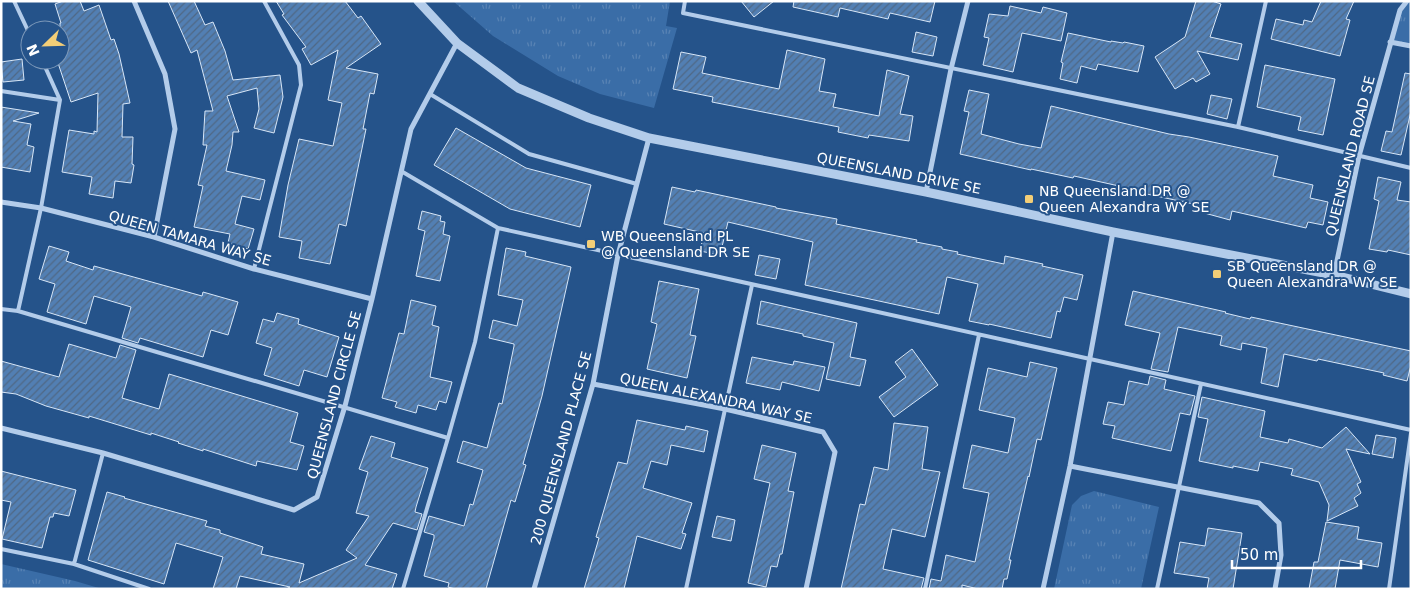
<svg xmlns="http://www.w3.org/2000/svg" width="1412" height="590" font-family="'DejaVu Sans',sans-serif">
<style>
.park{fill:url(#park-tufts)}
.building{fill:url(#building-hatch);stroke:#d7e6f7}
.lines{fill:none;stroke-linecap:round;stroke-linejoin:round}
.service{stroke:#b3ccea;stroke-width:4}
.minor{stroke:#b3ccea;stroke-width:5}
.tertiary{stroke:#b3ccea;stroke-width:9}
.poi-dot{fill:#f3ce77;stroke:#25538a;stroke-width:2}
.labels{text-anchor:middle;stroke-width:4;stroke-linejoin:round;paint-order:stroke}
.street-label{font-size:14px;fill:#fff;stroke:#25538a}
.poi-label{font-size:14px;fill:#fff;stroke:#25538a;text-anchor:start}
</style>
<defs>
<pattern id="park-tufts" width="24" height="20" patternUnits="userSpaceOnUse" patternTransform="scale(1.25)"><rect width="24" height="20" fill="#3a6da7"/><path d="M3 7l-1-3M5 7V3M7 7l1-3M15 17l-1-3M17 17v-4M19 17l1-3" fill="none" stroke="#5883b4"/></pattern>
<pattern id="building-hatch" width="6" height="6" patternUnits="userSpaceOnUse" patternTransform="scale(1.25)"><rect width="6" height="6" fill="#527fb3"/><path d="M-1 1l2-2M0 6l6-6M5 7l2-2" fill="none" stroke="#4f6885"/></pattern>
</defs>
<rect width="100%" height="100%" fill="#25538a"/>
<path class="park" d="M453,1H670L666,26L677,28L654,108L600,94L558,76L493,36Z
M1407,1H1411V46L1390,42L1400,10Z
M1094,491L1159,507L1141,589H1054L1072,505L1081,496Z
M1,564L75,581L102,589H1Z"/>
<path class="building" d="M63,1H80L84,11L99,5L111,40L114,39L119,54L130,103L123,104L122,137H133L132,164L134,165L131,183L115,181L113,198L89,194L92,177L62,172L69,130L94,134V131L97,132L98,93L71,102L57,60H60V23H61L55,4Z
M168,1H194L205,25L213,22L225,51L233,80L280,75L283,97L274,133L254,128L259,109L257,88L227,96L239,132H233L232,145L226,171L265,180L260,200L242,196L235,224L254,229L248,249L228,243L230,234L194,227L203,186L198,185L207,145H203L205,111H213L197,50L191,53Z
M276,1H345L358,18L361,16L381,44L346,68L378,74L374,94L370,93L363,129H366L346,226L339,224L330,264L299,258L302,241L279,237L288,185L299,139L333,146L342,103L328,100L338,50L311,65L302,49L306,47L282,15L284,14Z
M741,1H774L754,17Z
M794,1H935L930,22L890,13L888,19L840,8L838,17L793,7Z
M1196,1H1212L1221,4L1210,37L1242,44L1238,60L1197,51L1210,74L1196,82L1193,78L1175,89L1155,57L1185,37Z
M1321,1H1354L1346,19L1350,20L1340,56L1271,39L1276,19L1303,25L1304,20L1312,22Z
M1010,6L1041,13L1043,7L1067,13L1061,41L1022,33L1013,72L983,65L989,38L984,37L989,14L1008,16Z
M916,32L937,37L933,56L912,52Z
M1068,33L1111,42V41L1123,43L1124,42L1144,46L1138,72L1098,64L1096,70L1081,66L1077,83L1060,79L1063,63L1061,62Z
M787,50L825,59L819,91L836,94L833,107L879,116L887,70L909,76L900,114L913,116L909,141L869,135L868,138L838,132L839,127L712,102L713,97L673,89L681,52L706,57L702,73L779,89Z
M22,59L24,80L3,82L1,62Z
M1265,65L1335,79L1323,135L1298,130L1301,117L1257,107Z
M1405,73L1411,74V111L1401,155L1381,151L1386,131L1392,132Z
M969,90L989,94L981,134L1019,144L1041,148L1051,106L1169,134L1189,137L1278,156L1273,176L1313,185L1310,198L1328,202L1323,225L1308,222L1306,228L1232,211L1230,220L1197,211L1198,205L1119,188V186L1074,176L1073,178L1031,169V170L960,154L969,112L964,111Z
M1211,95L1232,99L1227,119L1207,114Z
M1,107L39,113L13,121L31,124L27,145L34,147L30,172L1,167Z
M456,128L526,168L591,185L580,227L510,209L434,165Z
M1378,177L1401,182L1397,200L1411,202V255L1388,250L1387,252L1369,249L1379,201L1374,199Z
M672,187L695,192L696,190L776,207V208L837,219L836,224L917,240L916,242L942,247V249L958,252L957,254L1004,264L1005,256L1043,264L1042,266L1083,275L1077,300L1064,297L1060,312L1057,311L1051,338L989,324V325L969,321L978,284L947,277L939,314L805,285L813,242L728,222L720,255L700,251L704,233L664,224Z
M422,211L441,216L440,221L445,222L443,234L450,236L440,281L416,276L425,231L418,229Z
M49,246L69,252L66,261L93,270L94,266L202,296L203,292L238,302L228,335L211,330L203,357L140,338L138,343L122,338L131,307L94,296L86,324L47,312L55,284L39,279Z
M506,248L526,252L525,256L571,267L542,396L523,464L526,465L515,502L511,500L486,589H455L448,587L449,583L424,576L434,538V535L424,532L429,516L464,526L470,504L473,505L483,470L457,462L463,441L487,448L499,403L502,404L514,346V344L489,338L493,320L517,326L523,300L498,295Z
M759,255L780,259L776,279L755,275Z
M659,281L699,289L690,335L696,336L687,378L647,369L657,324L651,322Z
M1133,291L1226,312L1225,313L1250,319L1251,317L1411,351V365L1407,381L1383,375L1384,373L1318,359L1317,361L1284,354L1278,387L1261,383L1267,348L1242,343L1241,350L1220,345L1222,336L1178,327L1168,372L1151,369L1160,333L1125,325Z
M411,300L436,306L432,325L439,327L430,377L452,382L446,403L439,401L436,410L418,405L416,413L395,407L397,402L382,398L399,333L404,334Z
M761,301L857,323L850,357L866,360L860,386L826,379L834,343L803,336V334L757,324Z
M277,313L299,319L298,324L339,337L327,377L304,370L299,386L264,375L272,348L256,343L263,319L274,322Z
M69,344L116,358L120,345L136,350L122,398L159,409L169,374L298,413L290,442L304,446L297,470L257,461L256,466L203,449V451L178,443L179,442L151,433V435L89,416V418L46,406L16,394L1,392V361L59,377Z
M912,349L938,385L894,417L879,397L906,377L895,362Z
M752,357L793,365L794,361L825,367L819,391L782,382L780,390L746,383Z
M1030,362L1057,368L1041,440L1037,439L1029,477L1028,476L1009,560H1011L1007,579H1004L1002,589H978L962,585V589H929L931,579L941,581L946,555L975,562L989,493L963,488L972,445L1008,453L1015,418L979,410L988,368L1027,377Z
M1150,376L1166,380L1164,389L1195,396L1190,415L1180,413L1171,451L1112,438L1115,426L1103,424L1108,402L1124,405L1129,381L1148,385Z
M1202,397L1265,411L1260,437L1288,443L1289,439L1322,448L1346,427L1370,454L1346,449L1361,482L1357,484L1361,493L1354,498L1358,506L1327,521L1329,505L1319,482L1291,475L1293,469L1260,462L1258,471L1233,466V468L1199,461L1208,419L1198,417Z
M637,420L685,430L686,426L708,431L704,452L671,445L667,465L651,461L643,488L692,503L682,533L686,534L681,549L637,536L624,589H584L599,538L596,537L618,462L627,464Z
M894,423L928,427L922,469L940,472L925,537L892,529L883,569L924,578L921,589H841L860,504L865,505L874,467L888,470Z
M1376,435L1396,438L1393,458L1372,454Z
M371,436L395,443L391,457L428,468L416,507L415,512L422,514L417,530L393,523L365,565L397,574L392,589H286L290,587L240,576L236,589H213L223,557L176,543L164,584L88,560L107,492L125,497L124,498L207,521L205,526L220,530V533L263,547L261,554L304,564L299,583L357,558L346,550L369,516L356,513L368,472L359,469Z
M762,445L796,453L788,491L794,492L782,554H780L777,567L771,566L766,587L748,583L770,483L754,479Z
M1,471L76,490L69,516L54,513L53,517H50L42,548L2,539L11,502L1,500Z
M717,516L735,520L731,541L712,537Z
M1326,522L1359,527L1357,539L1382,543L1378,567L1340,560L1335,589H1309L1314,562H1318Z
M1208,528L1242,533L1233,589H1207L1209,578L1174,573L1180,542L1205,546Z"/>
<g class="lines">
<path class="service" d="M14,1L30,35
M685,1L683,13L1238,127L1411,168
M1,91L60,100
M430,94L529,154L637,184
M1238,127L1266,1
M401,171L498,228L1411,430
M254,269L301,85L299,65L264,1
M1,309L18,311L448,438
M18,311L41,208L60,100L42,60
M1,549L74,564L149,589
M74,564L103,453
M403,589L448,438L475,342L498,228
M686,589L752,285
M925,589L979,335
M1157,589L1201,384
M1389,589L1411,433"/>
<path class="minor" d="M134,1L165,74L175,129L154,237
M1390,42L1411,46
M926,192L951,69L968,1
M1,202L41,208L154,237L254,269L372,299
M1334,275L1359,156L1400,10L1407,1
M593,384L725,409L823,432L835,452L806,589
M1,428L103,453L294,510L317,497L345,406L372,299L411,129L457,43
M1070,466L1259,503L1279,523L1281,555L1275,589
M534,589L593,384L618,255L649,138
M1043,589L1070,466L1113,232"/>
<path class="tertiary" d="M418,1L457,43L518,88L589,118L649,138L926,192L1113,232L1334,275L1411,294"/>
</g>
<g class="poi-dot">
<rect x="1024" y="194" width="10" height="10" rx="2.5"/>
<rect x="586" y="239" width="10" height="10" rx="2.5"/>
<rect x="1212" y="269" width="10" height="10" rx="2.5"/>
</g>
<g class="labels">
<g class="street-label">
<text transform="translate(1350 156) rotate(-76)" y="5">QUEENSLAND ROAD SE</text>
<text transform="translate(899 173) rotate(11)" y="5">QUEENSLAND DRIVE SE</text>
<text transform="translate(190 238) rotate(16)" y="5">QUEEN TAMARA WAY SE</text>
<text transform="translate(334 395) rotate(-75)" y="5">QUEENSLAND CIRCLE SE</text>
<text transform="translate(716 398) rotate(12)" y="5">QUEEN ALEXANDRA WAY SE</text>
<text transform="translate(561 448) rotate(-75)" y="5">200 QUEENSLAND PLACE SE</text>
</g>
<g class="poi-label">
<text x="1039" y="196">NB Queensland DR @<tspan x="1039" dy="16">Queen Alexandra WY SE</tspan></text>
<text x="601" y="241">WB Queensland PL<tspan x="601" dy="16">@ Queensland DR SE</tspan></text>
<text x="1227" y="271">SB Queensland DR @<tspan x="1227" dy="16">Queen Alexandra WY SE</tspan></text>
</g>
</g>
<rect width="1412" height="590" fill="none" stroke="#ffffff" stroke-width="5"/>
<g transform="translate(45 45) rotate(247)"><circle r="24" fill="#25538a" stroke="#7c98b9"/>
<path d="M0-4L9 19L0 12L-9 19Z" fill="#f3ce77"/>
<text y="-8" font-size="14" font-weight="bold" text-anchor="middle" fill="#ffffff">N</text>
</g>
<path d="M1232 560v8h129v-8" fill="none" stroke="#ffffff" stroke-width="2.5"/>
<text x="1240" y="560" font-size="15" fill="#ffffff" stroke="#25538a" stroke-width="4" paint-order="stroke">50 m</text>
</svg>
